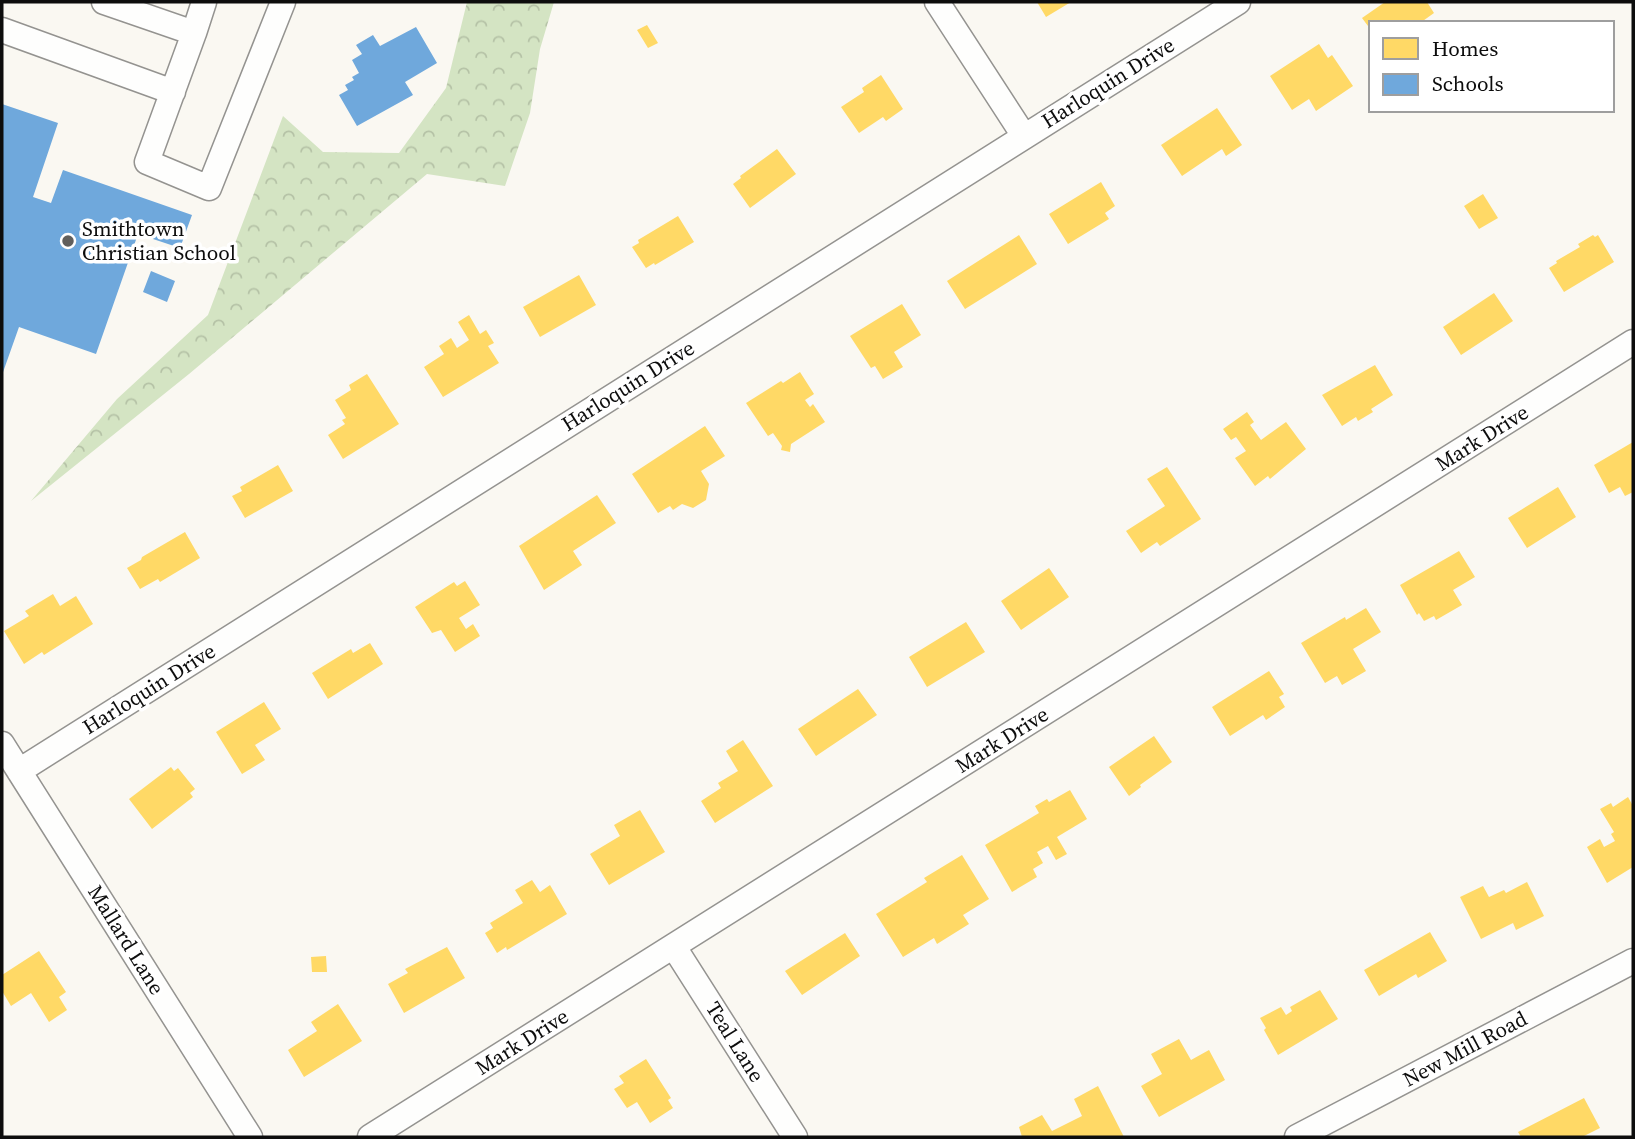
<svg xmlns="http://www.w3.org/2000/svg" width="1635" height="1139" font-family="'Source Serif 4',serif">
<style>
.forest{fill:url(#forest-crowns)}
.homes{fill:#ffd966}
.schools{fill:#6fa8dc}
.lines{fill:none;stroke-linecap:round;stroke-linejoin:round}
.minor-casing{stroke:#949390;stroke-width:27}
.minor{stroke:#fefefd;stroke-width:24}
.poi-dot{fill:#605f5d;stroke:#fff;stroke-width:2.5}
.labels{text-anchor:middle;stroke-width:7;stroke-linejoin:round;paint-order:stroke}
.street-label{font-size:21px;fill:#0d0d0d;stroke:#fff}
.poi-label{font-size:21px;fill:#0d0d0d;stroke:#fff;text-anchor:start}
</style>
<defs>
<pattern id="forest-crowns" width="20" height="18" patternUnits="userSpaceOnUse" patternTransform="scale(1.75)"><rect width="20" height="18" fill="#d4e4c3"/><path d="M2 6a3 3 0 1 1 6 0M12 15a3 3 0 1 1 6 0" fill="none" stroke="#b5c2a6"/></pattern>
</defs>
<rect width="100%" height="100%" fill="#faf8f2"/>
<path class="forest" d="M467,2H554L540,49L530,113L505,186L427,174L189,374L31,501L117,399L208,315L283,116L323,152L399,153L446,88Z"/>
<path class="homes" d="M1037,2H1071L1046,17Z
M1385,2H1427L1434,13L1420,23H1371V30L1362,18Z
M647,25L658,43L648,48L637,30Z
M1319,44L1328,58L1332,55L1353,86L1316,111L1309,99L1292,110L1270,76Z
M881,75L903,109L886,121L883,117L859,133L841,107L864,92L862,88Z
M1217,108L1242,145L1226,156L1222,149L1182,176L1161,145Z
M777,149L796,174L750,208L733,184L741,178L740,176Z
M1101,182L1115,206L1105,213L1109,219L1068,244L1049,214Z
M1483,194L1498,218L1479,229L1464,206Z
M678,216L694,242L655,265L654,263L646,268L632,247L639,243L638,240Z
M1019,235L1037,264L965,309L947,281Z
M1593,235L1595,237L1598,235L1614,262L1564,292L1549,268L1557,263L1556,261L1580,247L1578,244Z
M579,275L596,305L540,337L523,307Z
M1494,293L1513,321L1461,355L1443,327Z
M902,304L921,335L894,352L903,367L883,379L875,366L871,368L850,336Z
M469,315L480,334L486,330L494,343L488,346L499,363L443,397L424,367L444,354L439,346L451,338L457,348L469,340L458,322Z
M1375,365L1393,395L1371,409L1373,412L1358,421L1356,417L1342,426L1322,395Z
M800,372L814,394L805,400L810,407L813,404L825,422L791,444L790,452L781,450L782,446L773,433L768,436L746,403L781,381L783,383Z
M367,374L399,424L343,459L328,435L345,424L342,420L346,418L335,400L351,390L349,385Z
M1247,412L1254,422L1250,425L1261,440L1286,422L1306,449L1270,479L1268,476L1255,486L1235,458L1246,451L1236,437L1231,440L1223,429Z
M705,426L725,456L701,471L709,484L706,500L693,508L682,504L673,510L670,506L658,513L632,474Z
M1633,442V492L1625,496L1620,487L1609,493L1594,465Z
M278,465L293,491L245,518L232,496L242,491L240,487Z
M1167,467L1201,519L1160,546L1157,542L1141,553L1126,531L1165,506L1147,479Z
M1558,487L1576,517L1527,548L1508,518Z
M597,495L616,523L573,551L582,565L544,590L519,546Z
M185,532L200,558L160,582L158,579L140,589L127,568L141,560L142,557Z
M1459,551L1475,577L1453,590L1462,605L1436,620L1434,616L1424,621L1419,613L1417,615L1400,585Z
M1049,568L1069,597L1021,630L1001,601Z
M465,581L480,605L459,618L466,629L473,624L480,636L455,652L441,630L432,633L415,607L454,582L457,586Z
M53,594L60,606L76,596L93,624L44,655L42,652L24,664L4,631L29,616L25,611Z
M1366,608L1381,632L1353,649L1366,671L1342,685L1337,676L1325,683L1301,643L1345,617L1346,620Z
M966,622L985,652L927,687L909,657Z
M370,643L383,664L328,699L312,673L351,649L353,653Z
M1269,671L1284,694L1279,697L1285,707L1266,720L1263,715L1230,736L1212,707Z
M858,689L877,715L816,756L798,729Z
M264,702L281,729L255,745L265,760L242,774L216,732Z
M1154,736L1172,762L1140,785L1141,787L1129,796L1109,767Z
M743,740L773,786L715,823L701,801L721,788L718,783L738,771L726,751Z
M171,767L174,771L178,768L195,789L190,793L193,797L152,829L129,799Z
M1070,790L1087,819L1057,837L1067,854L1056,860L1048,846L1037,852L1043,863L1033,869L1037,877L1012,892L985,845L1039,813L1035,806L1047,799L1049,802Z
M1628,797L1633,806V867L1607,883L1587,847L1600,839L1604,847L1615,841L1611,834L1614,832L1600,809L1611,803L1613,807Z
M640,810L665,852L609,885L590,854L620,836L614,825Z
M962,855L989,899L963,915L969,924L937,944L934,938L903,957L876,914L927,882L924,878Z
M532,880L540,892L550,885L567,914L507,950L506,947L497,953L485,933L493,928L490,923L523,903L515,890Z
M1527,882L1544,916L1516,930L1513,923L1481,939L1460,897L1483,886L1489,897L1504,890L1506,893Z
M1430,932L1447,961L1418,978L1416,974L1379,996L1364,970Z
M845,933L860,956L802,995L785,971Z
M447,947L465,978L404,1013L388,984L408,973L405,969Z
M39,951L66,992L59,997L67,1010L49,1022L31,993L11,1006L2,991V975Z
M326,956L327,972H312L311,957Z
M1320,990L1338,1019L1278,1055L1264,1030L1266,1028L1260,1018L1281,1007L1286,1015L1292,1011L1290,1007Z
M338,1004L362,1041L304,1077L288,1050L317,1031L311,1022Z
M1179,1039L1191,1060L1209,1050L1225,1080L1159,1117L1141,1086L1162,1074L1151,1054Z
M646,1059L671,1098L668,1100L673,1108L650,1123L637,1102L627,1108L614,1089L624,1083L619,1076Z
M1098,1086L1124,1137H1022L1019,1127L1042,1115L1052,1131L1082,1116L1074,1099Z
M1584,1098L1600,1128L1582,1137H1521L1518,1132Z"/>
<path class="schools" d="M416,27L437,63L405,82L413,95L357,126L339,95L348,90L345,85L354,80L352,77L359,73L352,60L362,54L356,45L373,35L380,46Z
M2,104L58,123L33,197L51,203L63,170L192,215L180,248L138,234L96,354L19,327L2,375Z
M151,271L175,281L167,302L143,292Z"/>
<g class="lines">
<defs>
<path id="minor" d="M104,2L194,33L147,162L209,188L283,2
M937,2L1024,136
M2,30L173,92
M194,33L204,2
M2,744L250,1137
M19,771L1238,2
M674,947L795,1137
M370,1137L1633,342
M1297,1137L1633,961"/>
</defs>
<use href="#minor" class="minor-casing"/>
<use href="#minor" class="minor"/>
</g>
<circle class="poi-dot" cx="68" cy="241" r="7"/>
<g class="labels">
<g class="street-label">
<text transform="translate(1108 83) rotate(-32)" y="7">Harloquin Drive</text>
<text transform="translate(628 386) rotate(-32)" y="7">Harloquin Drive</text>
<text transform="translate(1482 438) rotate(-32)" y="7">Mark Drive</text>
<text transform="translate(149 689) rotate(-32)" y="7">Harloquin Drive</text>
<text transform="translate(1002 740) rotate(-32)" y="7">Mark Drive</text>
<text transform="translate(126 940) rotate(58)" y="7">Mallard Lane</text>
<text transform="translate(522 1042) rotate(-32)" y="7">Mark Drive</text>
<text transform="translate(735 1042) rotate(58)" y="7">Teal Lane</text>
<text transform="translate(1465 1049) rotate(-28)" y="7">New Mill Road</text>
</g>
<g class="poi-label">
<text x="82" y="236">Smithtown<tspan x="82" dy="24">Christian School</tspan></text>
</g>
</g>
<rect width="1635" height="1139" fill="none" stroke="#0d0d0d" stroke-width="7"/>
<rect x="1369" y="21" width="245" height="91" fill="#ffffff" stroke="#9e9e9e" stroke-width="2"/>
<rect x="1383" y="38" width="35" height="21" fill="#ffd966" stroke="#9e9e9e" stroke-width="2"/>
<text x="1432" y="56" font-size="21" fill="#0d0d0d">Homes</text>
<rect x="1383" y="74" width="35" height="21" fill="#6fa8dc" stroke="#9e9e9e" stroke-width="2"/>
<text x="1432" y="91" font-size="21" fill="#0d0d0d">Schools</text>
</svg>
